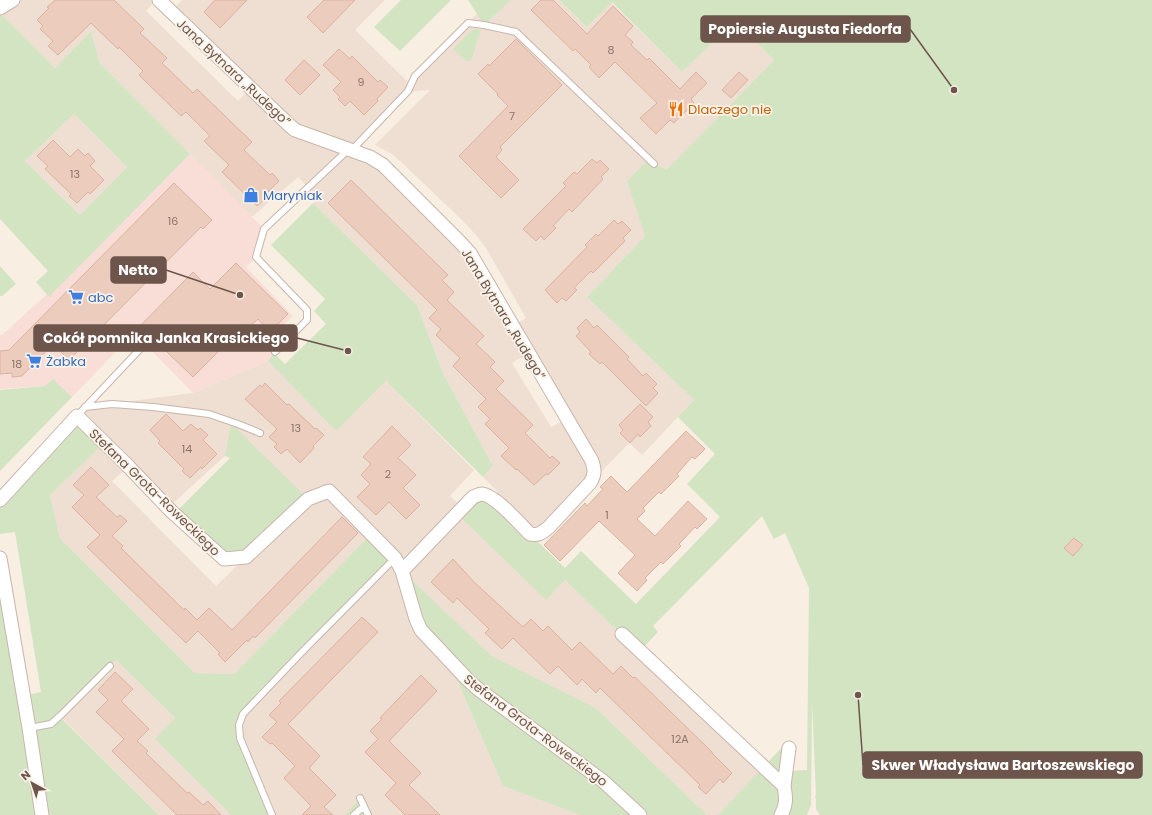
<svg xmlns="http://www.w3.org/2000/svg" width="1152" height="815" font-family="Poppins,sans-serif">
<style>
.residential{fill:#efdfd2;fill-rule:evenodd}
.commercial{fill:#f8ded7}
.green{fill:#d3e4c3;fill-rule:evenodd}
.building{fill:#ebccbd;stroke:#dbb2a0}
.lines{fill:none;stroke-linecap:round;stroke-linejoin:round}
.service-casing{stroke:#c8b5ab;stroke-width:8}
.minor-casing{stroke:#c8b5ab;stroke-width:15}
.service{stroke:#fff;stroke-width:6}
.minor{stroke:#fff;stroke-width:13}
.labels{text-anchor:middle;stroke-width:3.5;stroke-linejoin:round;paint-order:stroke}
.number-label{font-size:11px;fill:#8c7368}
.street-label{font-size:13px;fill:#6d554c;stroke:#fcf3e8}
.food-label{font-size:13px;fill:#c56008;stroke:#fcf3e8;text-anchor:start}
.shop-label{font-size:13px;fill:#366cbe;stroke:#fcf3e8;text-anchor:start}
.leader{fill:none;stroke:#6d554c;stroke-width:1.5}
.callout-dot{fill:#6d554c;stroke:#fcf3e8;stroke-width:1.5}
.callout{fill:#6d554c;stroke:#6d554c;stroke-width:1.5}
.callout-label{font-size:14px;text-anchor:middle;font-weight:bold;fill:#fff}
</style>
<rect width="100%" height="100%" fill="#f9eee2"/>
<path class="residential" d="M13,0H156L146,11L238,101L250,89L170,12L182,0H385L355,30L411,85L415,76L491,0H559L587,27L611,2L682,72L735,21L774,60L667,169L654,164L645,236L587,297L694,400L642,455L629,443L590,483L535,535L492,498L498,492L483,477L493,466L444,375L417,305L313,203L318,198L298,177L252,217L100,63L91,31L55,68L0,13ZM430,90L375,145L392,154L399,160L464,222L476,235L486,248L526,318L513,326L460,242L370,157L352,150L408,92ZM528,353L567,419L551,427L512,363Z
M74,114L127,167L80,215L25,161Z
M268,361L336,430L386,381L474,470L450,496L463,508L457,514L546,599L565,580L609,623L764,767L718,815H707L596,708L492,656L402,572L451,662L462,692L503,786L580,815H368L360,798L345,815H272L240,738L243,714L371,534L234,674L195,673L60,538L50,495L104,442L77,416L85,407L193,393ZM231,424L246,557L216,586L112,481L129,466L170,506L225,456Z
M116,660L175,718L156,739L231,815H159L60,716Z"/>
<path class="commercial" d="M190,154L264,229L256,257L246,267L293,316L265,343L274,353L268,361L193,393L134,333L72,397L53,379L45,386L0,389V335H2L47,294L49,296Z"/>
<path class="green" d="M401,0H451L400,51L374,27Z
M468,0H511L484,25Z
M559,0H1152V815H820L816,809V799L815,797L816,794L812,701L811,805L807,815H718L785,744L786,771L807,770L809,588L785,533L774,539L762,516L653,626L658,632L640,651L609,623L565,580L546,600L457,514L482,494L530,534L565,568L581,551L636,604L720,517L687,484L715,454L678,417L694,400L587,297L645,236L627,181L649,159L654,164L667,169L774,60L735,21L682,72L612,2L587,27Z
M0,13L55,68L91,31L100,63L190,154L49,297L36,282L48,271L0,219ZM74,114L127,167L80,215L25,161Z
M476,29L481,30L471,61H466L453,49L471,31Z
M313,203L417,305L444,375L493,466L483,477L386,381L336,431L268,361L274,353L285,364L326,324L314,311L325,299L271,245Z
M0,266L16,284L2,296H0Z
M53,379L72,397L0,471V390L45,386Z
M77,416L105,442L50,495L60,538L195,673L234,674L371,534L395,558L243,714L239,731L272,815H231L155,739L175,718L116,660L60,717L159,815H0V558L24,696L41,692L15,532L0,534V500Z
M231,423L308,499L246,557L224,559L179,509L230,458L225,456Z
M402,571L492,656L596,708L707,815H580L503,786L462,692L451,663L428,638Z
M360,798L368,815H345Z"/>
<path class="building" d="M55,0H114L144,29L140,33L167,58L162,63L193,93L197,89L252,142L244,150L270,175L272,173L279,181L265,195L267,197L257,206L222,172L229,165L204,141L210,136L186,112L181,116L139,75L143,71L119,47L118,49L91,23L58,55L48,46L53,41L40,29L43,26L37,20L49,8L47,7Z
M215,0H247L220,28L204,12Z
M324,0H355L323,33L307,17Z
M541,0H553L587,34L613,6L633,26L625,35L633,42L631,45L647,60L649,58L680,89L696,72L707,83L691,99L694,103L674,123L670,120L656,134L640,118L657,103L615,62L599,78L589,67L591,65L575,49L573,51L531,10Z
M516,39L562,85L500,147L502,150L496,157L519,180L501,198L459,156L508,106L497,95L498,94L478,74L488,64L489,66Z
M339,49L350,59L352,56L378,82L380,80L388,87L377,99L378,101L364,115L350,101L345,106L338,99L340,97L333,90L341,82L323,65Z
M304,60L320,75L300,95L285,80Z
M739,72L748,80L731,98L722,90Z
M53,140L70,157L78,149L85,156L88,153L95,161L90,166L104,180L90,194L88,192L77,203L69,196L71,194L45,169L48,166L37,156Z
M592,159L597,163L600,160L609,169L601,177L603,179L572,212L569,209L553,226L556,228L544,240L541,236L536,241L523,229L566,186L563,183L574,172L577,174Z
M351,180L448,275L442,280L454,292L447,300L484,336L476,344L495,362L490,367L504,381L496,389L533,425L525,433L550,458L552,456L560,463L548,475L546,474L534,485L517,469L516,470L501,456L509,448L485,424L490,419L478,407L486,399L453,366L460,358L436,335L441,329L429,318L437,310L328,203Z
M174,183L212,220L203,229L201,227L69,360L53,344L22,376L12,377V373L0,374V351L9,350Z
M614,220L618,224L622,221L631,230L623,238L625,241L593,273L591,271L574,288L577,290L566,301L562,298L557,303L545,290L587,247L585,245L596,234L598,236Z
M236,263L288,314L270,332L258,319L249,327L246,324L193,377L140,326L193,272L210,289Z
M586,319L594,328L597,325L629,357L627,359L643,376L646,373L657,384L653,388L658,393L646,406L602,362L600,364L589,354L591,352L576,336L580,332L577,328Z
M265,383L287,405L289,404L315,429L316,428L324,435L313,446L314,448L300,463L287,449L281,454L274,447L277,444L269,437L277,429L245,399L260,385L262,387Z
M640,404L653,417L648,422L651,426L640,437L638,434L630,443L620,433L623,430L619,425Z
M166,414L183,431L191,424L198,430L200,428L208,435L203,440L217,454L202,469L201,467L190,478L182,471L184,469L158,443L160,441L150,430Z
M392,426L411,445L398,458L416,475L403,488L420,505L406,519L389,502L376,515L357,497L370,484L361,475L371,464L363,457Z
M686,431L705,449L695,459L692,457L677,474L679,476L661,494L659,492L643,508L645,511L637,519L655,536L688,501L707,519L697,529L695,527L679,544L681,546L663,564L661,562L645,578L647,580L637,591L618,573L635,555L599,521L560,561L544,545L585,503L587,506L603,489L600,487L611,476L627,492Z
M91,467L109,485L96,497L117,517L120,515L127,521L112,536L123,546L121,548L184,610L185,608L197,620L209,608L232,630L342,517L358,533L255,638L253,636L248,642L247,640L225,662L218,654L220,653L198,631L186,643L87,547L100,535L72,507L84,495L73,485Z
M1074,538L1083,545L1073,556L1064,548Z
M453,559L474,582L523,627L531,619L543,631L548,626L572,650L580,642L613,674L621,666L633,678L635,677L712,752V753L732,773L723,783L720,779L706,794L698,787L700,785L600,688L596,693L582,679L577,685L558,666L550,674L513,638L502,649L485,633L489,629L457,598L453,603L431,582Z
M362,617L378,632L288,724L320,756L309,768L336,795L324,807L333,815H302L311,806L284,778L295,766L272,743L270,744L262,737L277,722L269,715L281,703L279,701Z
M115,672L133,689L121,701L149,729L137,741L148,751L146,753L187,793L189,792L203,805L208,801L221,815H177L112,751L124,739L96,712L108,700L98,690Z
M421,675L437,691L389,741L421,773L409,785L440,815H405L385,795L396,783L365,752L378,739L370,731L382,719L380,718Z"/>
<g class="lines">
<defs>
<path id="service" d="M352,150L408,91L415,76L468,23L484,25L516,32L654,164
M275,352L307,320V310L256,257L264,229L349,149
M85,407L112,404L153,407L209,414L238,424L260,433
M77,416L141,348
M29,728L51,724L62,714L110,666
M360,798L368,815
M272,815L240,738L239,725L243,714L301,653L395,558
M354,815L364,806"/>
<path id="minor" d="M159,0L287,123L295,130L370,157L383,165L460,242L470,253L592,461C595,470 595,475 590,483L548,528C541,533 538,536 530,534C520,524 495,495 482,494C479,494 476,496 473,497L402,571
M0,8L13,0
M0,500L77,416L128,466L171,511L224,559L246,557L308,499L329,491L395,558L402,571L416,619L421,630L467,679L478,689L603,781L640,815
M0,558L29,728L42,815
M622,634L784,786C786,797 787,805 781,815
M784,786L789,748"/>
</defs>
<use href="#service" class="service-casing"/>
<use href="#minor" class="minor-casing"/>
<use href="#service" class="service"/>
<use href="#minor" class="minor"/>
</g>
<defs>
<symbol id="restaurant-bare" viewBox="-9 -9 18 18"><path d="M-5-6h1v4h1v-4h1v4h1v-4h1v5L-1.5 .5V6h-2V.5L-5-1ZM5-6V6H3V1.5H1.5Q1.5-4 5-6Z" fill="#e8710a" stroke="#fcf3e8" stroke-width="2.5" paint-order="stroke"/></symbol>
<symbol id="shop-bare" viewBox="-9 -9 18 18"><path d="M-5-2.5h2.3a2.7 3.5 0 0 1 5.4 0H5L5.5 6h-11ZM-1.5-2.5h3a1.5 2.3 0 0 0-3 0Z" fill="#3f7fe0" stroke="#fcf3e8" stroke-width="2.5" paint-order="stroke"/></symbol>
<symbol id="supermarket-bare" viewBox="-9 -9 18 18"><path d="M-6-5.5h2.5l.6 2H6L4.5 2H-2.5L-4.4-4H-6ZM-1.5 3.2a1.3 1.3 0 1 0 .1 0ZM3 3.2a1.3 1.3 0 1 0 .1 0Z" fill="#3f7fe0" stroke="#fcf3e8" stroke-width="2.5" paint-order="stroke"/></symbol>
</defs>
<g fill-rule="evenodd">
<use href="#restaurant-bare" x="665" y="98" width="22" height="22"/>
<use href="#shop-bare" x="240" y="184" width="22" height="22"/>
<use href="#supermarket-bare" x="65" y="286" width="22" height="22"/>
<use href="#supermarket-bare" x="23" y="350" width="22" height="22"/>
</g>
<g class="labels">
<g class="number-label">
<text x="611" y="54">8</text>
<text x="361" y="86">9</text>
<text x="512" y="120">7</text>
<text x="75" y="178">13</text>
<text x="173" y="225">16</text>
<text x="17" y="368">18</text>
<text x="296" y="432">13</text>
<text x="187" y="453">14</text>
<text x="388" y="478">2</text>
<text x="607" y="519">1</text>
<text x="680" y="743">12A</text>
</g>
<g class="street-label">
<text transform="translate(234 72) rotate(43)" y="5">Jana Bytnara „Rudego”</text>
<text transform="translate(504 314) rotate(59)" y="5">Jana Bytnara „Rudego”</text>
<text transform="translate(155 492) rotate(44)" y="5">Stefana Grota-Roweckiego</text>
<text transform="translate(536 730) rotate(37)" y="5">Stefana Grota-Roweckiego</text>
</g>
<g class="food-label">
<text x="688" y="114">Dlaczego nie</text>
</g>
<g class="shop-label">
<text x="263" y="200">Maryniak</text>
<text x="88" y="302">abc</text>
<text x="46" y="366">Żabka</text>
</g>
</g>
<path class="leader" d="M954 90L910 29M240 295L166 270M348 351L297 338M858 695L863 765"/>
<g class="callout-dot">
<circle cx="954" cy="90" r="4"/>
<circle cx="240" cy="295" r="4"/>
<circle cx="348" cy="351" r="4"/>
<circle cx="858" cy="695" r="4"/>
</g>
<g class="callout">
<rect x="701" y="16" width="209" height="26" rx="4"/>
<rect x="111" y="257" width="55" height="26" rx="4"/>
<rect x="34" y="325" width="263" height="26" rx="4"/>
<rect x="863" y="752" width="279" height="26" rx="4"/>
</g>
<g class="callout-label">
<text x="805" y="34">Popiersie Augusta Fiedorfa</text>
<text x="138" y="275">Netto</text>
<text x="166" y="343">Cokół pomnika Janka Krasickiego</text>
<text x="1003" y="770">Skwer Władysława Bartoszewskiego</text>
</g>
<g transform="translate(32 783) rotate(320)" stroke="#fcf3e8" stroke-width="3" paint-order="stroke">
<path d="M0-3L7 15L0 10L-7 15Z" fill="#6d554c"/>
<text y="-6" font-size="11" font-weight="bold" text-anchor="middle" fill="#6d554c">N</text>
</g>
</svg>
